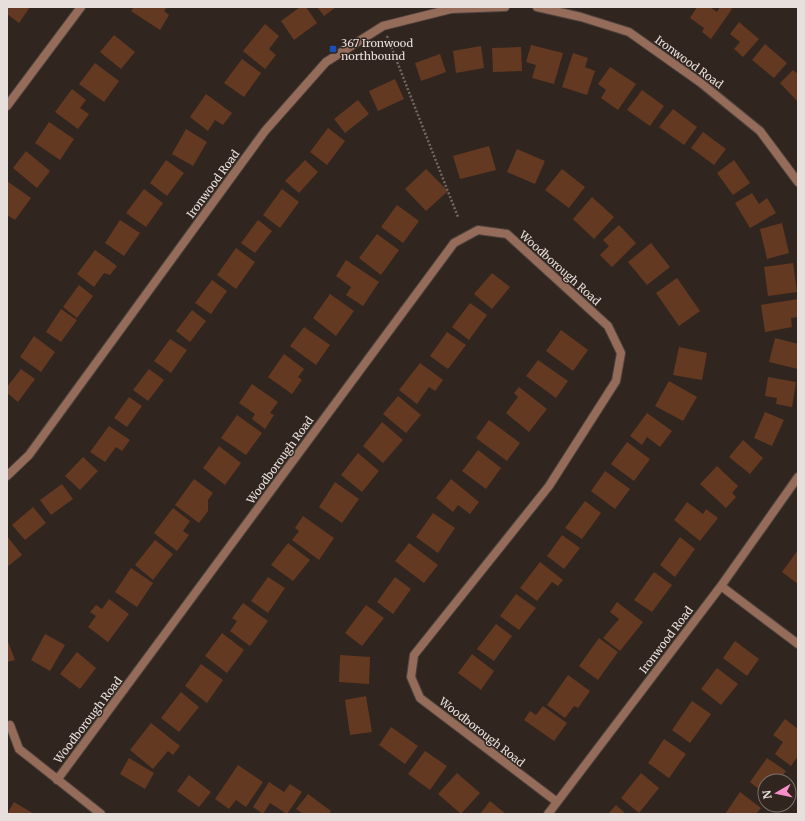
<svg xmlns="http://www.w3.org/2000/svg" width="805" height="821" font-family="Merriweather,serif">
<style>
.building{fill:#643921}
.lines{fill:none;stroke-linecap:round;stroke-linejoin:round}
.minor-casing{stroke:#4e433d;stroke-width:10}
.path{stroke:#726762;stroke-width:2.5;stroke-dasharray:2 2;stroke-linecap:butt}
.minor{stroke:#956b5a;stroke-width:8}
.transit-dot{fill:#1a4fb4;stroke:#31251f;stroke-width:1.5}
.labels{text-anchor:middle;stroke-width:3;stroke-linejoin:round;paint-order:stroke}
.poi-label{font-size:11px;fill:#e7dfdb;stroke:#31251f;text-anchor:start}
.street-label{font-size:11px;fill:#e7dfdb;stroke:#31251f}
</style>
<rect width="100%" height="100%" fill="#31251f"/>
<path class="building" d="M7,7H30L19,23L7,14Z
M134,7H167L164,11L169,15L160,30L131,11Z
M300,7H306L317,23L294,40L281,21Z
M317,7H336L324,16Z
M697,7H710L717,12L720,7H729L732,9L711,39L702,32L704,28L690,18Z
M739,22L759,39L743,57L734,49L740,42L730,34Z
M265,24L279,36L269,49L276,55L265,69L243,51Z
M114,35L135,52L121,69L100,52Z
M765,44L787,63L774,78L752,60Z
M531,45L563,53L554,84L532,78L536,65L526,62Z
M481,46L484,68L456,73L453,51Z
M521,47L522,71L493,72L492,48Z
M573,53L588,58L585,67L595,71L587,95L562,87Z
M440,54L446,72L421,81L415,63Z
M242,59L261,73L244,97L224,83Z
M95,63L119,81L104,102L79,84Z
M610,67L636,84L618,110L601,98L606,90L598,84Z
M793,70L798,74V102L780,83Z
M395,79L404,99L378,111L369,91Z
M72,89L86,100L80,108L89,114L78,129L55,112Z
M642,90L664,106L650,126L627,110Z
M206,94L232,113L223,125L215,120L208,131L190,117Z
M358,100L369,114L345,133L334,119Z
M673,109L697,127L684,145L659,127Z
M49,122L74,139L60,160L35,143Z
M328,128L345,141L327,165L310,152Z
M186,129L207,142L193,166L172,154Z
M703,132L726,149L714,165L691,148Z
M489,146L496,170L460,179L453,156Z
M517,149L545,161L535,184L507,172Z
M26,151L50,171L37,188L13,168Z
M166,160L184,173L167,196L150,183Z
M305,160L318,172L299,193L285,181Z
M734,160L750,183L733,195L717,173Z
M426,169L448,191L426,211L405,189Z
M562,169L585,187L569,208L545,190Z
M7,181L31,198L15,220L7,215Z
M144,189L163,203L146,227L126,213Z
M282,189L299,202L280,228L263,215Z
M752,193L759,204L767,198L776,213L750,228L735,203Z
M592,197L614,217L594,239L573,219Z
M397,205L419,221L403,243L381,227Z
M120,220L140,233L124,256L105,243Z
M258,220L272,231L255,253L241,243Z
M782,223L789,253L767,259L760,229Z
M619,225L636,243L612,267L600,255L609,246L603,240Z
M377,234L399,250L381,275L359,258Z
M651,243L670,267L647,285L628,262Z
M236,248L255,262L236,289L217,275Z
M95,250L117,266L110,275L104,273L94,287L77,274Z
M346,260L379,282L363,306L346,295L351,287L336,276Z
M793,263L797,292L768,296L764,267Z
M492,273L510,287L492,309L474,294Z
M677,278L700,311L679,326L656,293Z
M212,280L227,291L211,314L195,303Z
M79,285L93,296L77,318L63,307Z
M330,294L354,311L336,336L313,318Z
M798,299V317L791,318L792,327L765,332L761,305Z
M470,303L487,315L469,340L452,327Z
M61,309L77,320L61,342L46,332Z
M192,310L206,321L190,342L176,331Z
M304,327L330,345L316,365L290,346Z
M561,330L588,350L573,371L546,351Z
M447,332L466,345L448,369L430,356Z
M34,336L55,352L41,372L20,357Z
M775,338L798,344V369L769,362Z
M170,339L187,350L171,373L154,361Z
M679,347L707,353L702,380L673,375Z
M284,354L304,369L298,377L302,380L292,394L268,377Z
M538,360L568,381L556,398L526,376Z
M420,363L443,380L435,391L429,387L417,404L399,390Z
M21,369L35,379L18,402L7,393V387Z
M149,369L164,380L148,401L133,390Z
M768,377L796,382L792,407L776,404L777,398L765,396Z
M669,381L697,397L683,421L655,406Z
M252,384L278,402L270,413L274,415L265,429L252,419L255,414L239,403Z
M519,387L547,409L529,432L506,413L518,397L514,393Z
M398,396L421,415L406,433L383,414Z
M129,397L142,406L127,427L114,418Z
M765,412L784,420L772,446L754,438Z
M647,413L672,431L660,447L647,437L642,445L630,436Z
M237,415L262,433L246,455L221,438Z
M489,420L520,443L507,461L476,438Z
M382,422L403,440L383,463L363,446Z
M109,426L130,440L122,451L116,447L105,462L90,452Z
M743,440L763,458L750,474L729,457Z
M627,442L650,459L634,481L611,464Z
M219,446L241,463L225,485L203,468Z
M478,450L501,468L486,489L462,471Z
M358,453L379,471L362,492L341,475Z
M83,457L98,471L80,490L65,476Z
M717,466L738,486L732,493L736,497L726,508L700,484Z
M605,471L630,489L615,509L591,491Z
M194,479L213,493L208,500V511L199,523L175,505Z
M451,479L479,502L470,514L458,505L453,512L436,498Z
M335,482L359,499L342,523L319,507Z
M62,484L73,499L51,515L40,500Z
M585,501L601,513L582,539L565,528Z
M687,502L703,514L706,509L718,518L700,541L674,520Z
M33,507L46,523L25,540L12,525Z
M173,508L190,521L183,531L189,535L177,551L154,533Z
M433,513L455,528L438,553L416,537Z
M303,516L334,538L319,560L292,540L299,531L295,528Z
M562,535L580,548L564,569L547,556Z
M7,536L22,555L7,567Z
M680,537L695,549L675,577L660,565Z
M155,540L173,554L153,580L135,565Z
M288,543L310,560L293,581L271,565Z
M409,543L438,565L424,583L395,561Z
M798,550V584L782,572Z
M540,562L563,580L558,586L552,582L537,601L520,588Z
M131,568L153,583L137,607L115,592Z
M654,572L672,585L652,612L634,600Z
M268,577L285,588L268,613L251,601Z
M395,577L411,589L393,614L377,602Z
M516,594L536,608L519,630L500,616Z
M109,599L129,614L108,642L88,627L96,616L90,612L96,605L102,609Z
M617,602L643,622L620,651L603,638L619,619L610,612Z
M243,603L268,621L250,646L230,631L237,621L232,618Z
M366,605L384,618L362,646L345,633Z
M496,624L512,636L494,661L477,649Z
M222,633L244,650L227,673L205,656Z
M45,634L65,645L50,671L31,660Z
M599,638L618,652L598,680L579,666Z
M7,639L15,660L7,662Z
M735,641L759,659L747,676L723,658Z
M77,652L96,668L80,689L60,674Z
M472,654L494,671L481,690L458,673Z
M340,655L370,657L369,684L339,682Z
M201,664L223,680L207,703L185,686Z
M717,668L738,684L721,705L701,689Z
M568,675L590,691L578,708L574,706L565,718L547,705Z
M181,692L199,707L179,732L161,718Z
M366,696L372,732L350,735L345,700Z
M692,701L711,714L690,743L672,730Z
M543,706L567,723L554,741L524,720L530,711L536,715Z
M785,719L798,729V756L791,766L775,754L783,742L773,735Z
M151,723L180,746L173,755L168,751L153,769L130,750Z
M391,727L418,746L405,764L379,745Z
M664,739L686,754L669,778L648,763Z
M425,751L447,766L430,790L408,774Z
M129,758L154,773L145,789L120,774Z
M767,758L786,771L779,781H765V794L750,782Z
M238,765L263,782L246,807L236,800L229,809L215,799Z
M457,773L480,793L461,814L438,794Z
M641,773L659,788L639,813L621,798Z
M189,775L211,792L199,807L177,791Z
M269,782L284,792L290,784L302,792L287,814L270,803L263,814L253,807Z
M740,792L761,808L756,814H725Z
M308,794L331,811L329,814H303L296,809Z
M490,801L506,814H480Z
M14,802L34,814H7Z
M616,805L626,814H608Z"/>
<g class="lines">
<defs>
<path id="minor" d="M537,7L581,17L629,32L701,83L760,131L798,182
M7,106L81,7
M7,476L29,455L265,131L326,62L383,26L451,9L505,7
M721,586L798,644
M10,725L19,749L101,814
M57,780L454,243L478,230L507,234L608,326L621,353L616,381L549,486L414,655L411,677L420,698L557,802
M548,814L721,586L798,477"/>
</defs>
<use href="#minor" class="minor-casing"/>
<path class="path" d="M387,36L458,217"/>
<use href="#minor" class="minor"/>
</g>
<rect class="transit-dot" x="329" y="45" width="8" height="8" rx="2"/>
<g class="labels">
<g class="poi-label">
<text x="341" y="47">367 Ironwood<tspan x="341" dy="13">northbound</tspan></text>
</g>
<g class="street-label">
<text transform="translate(689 62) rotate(36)" y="4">Ironwood Road</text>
<text transform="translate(213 184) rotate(-54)" y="4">Ironwood Road</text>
<text transform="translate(560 268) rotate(42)" y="4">Woodborough Road</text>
<text transform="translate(280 460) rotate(-54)" y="4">Woodborough Road</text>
<text transform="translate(666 640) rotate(-53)" y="4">Ironwood Road</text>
<text transform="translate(88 720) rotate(-53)" y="4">Woodborough Road</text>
<text transform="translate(482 732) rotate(38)" y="4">Woodborough Road</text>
</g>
</g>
<rect width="805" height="821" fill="none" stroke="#e7dfdb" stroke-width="16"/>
<g transform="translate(777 793) rotate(261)"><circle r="19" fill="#31251f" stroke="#7a6f6a"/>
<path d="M0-3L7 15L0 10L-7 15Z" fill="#f98fc8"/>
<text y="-6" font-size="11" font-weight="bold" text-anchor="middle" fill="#e7dfdb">N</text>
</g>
</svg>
